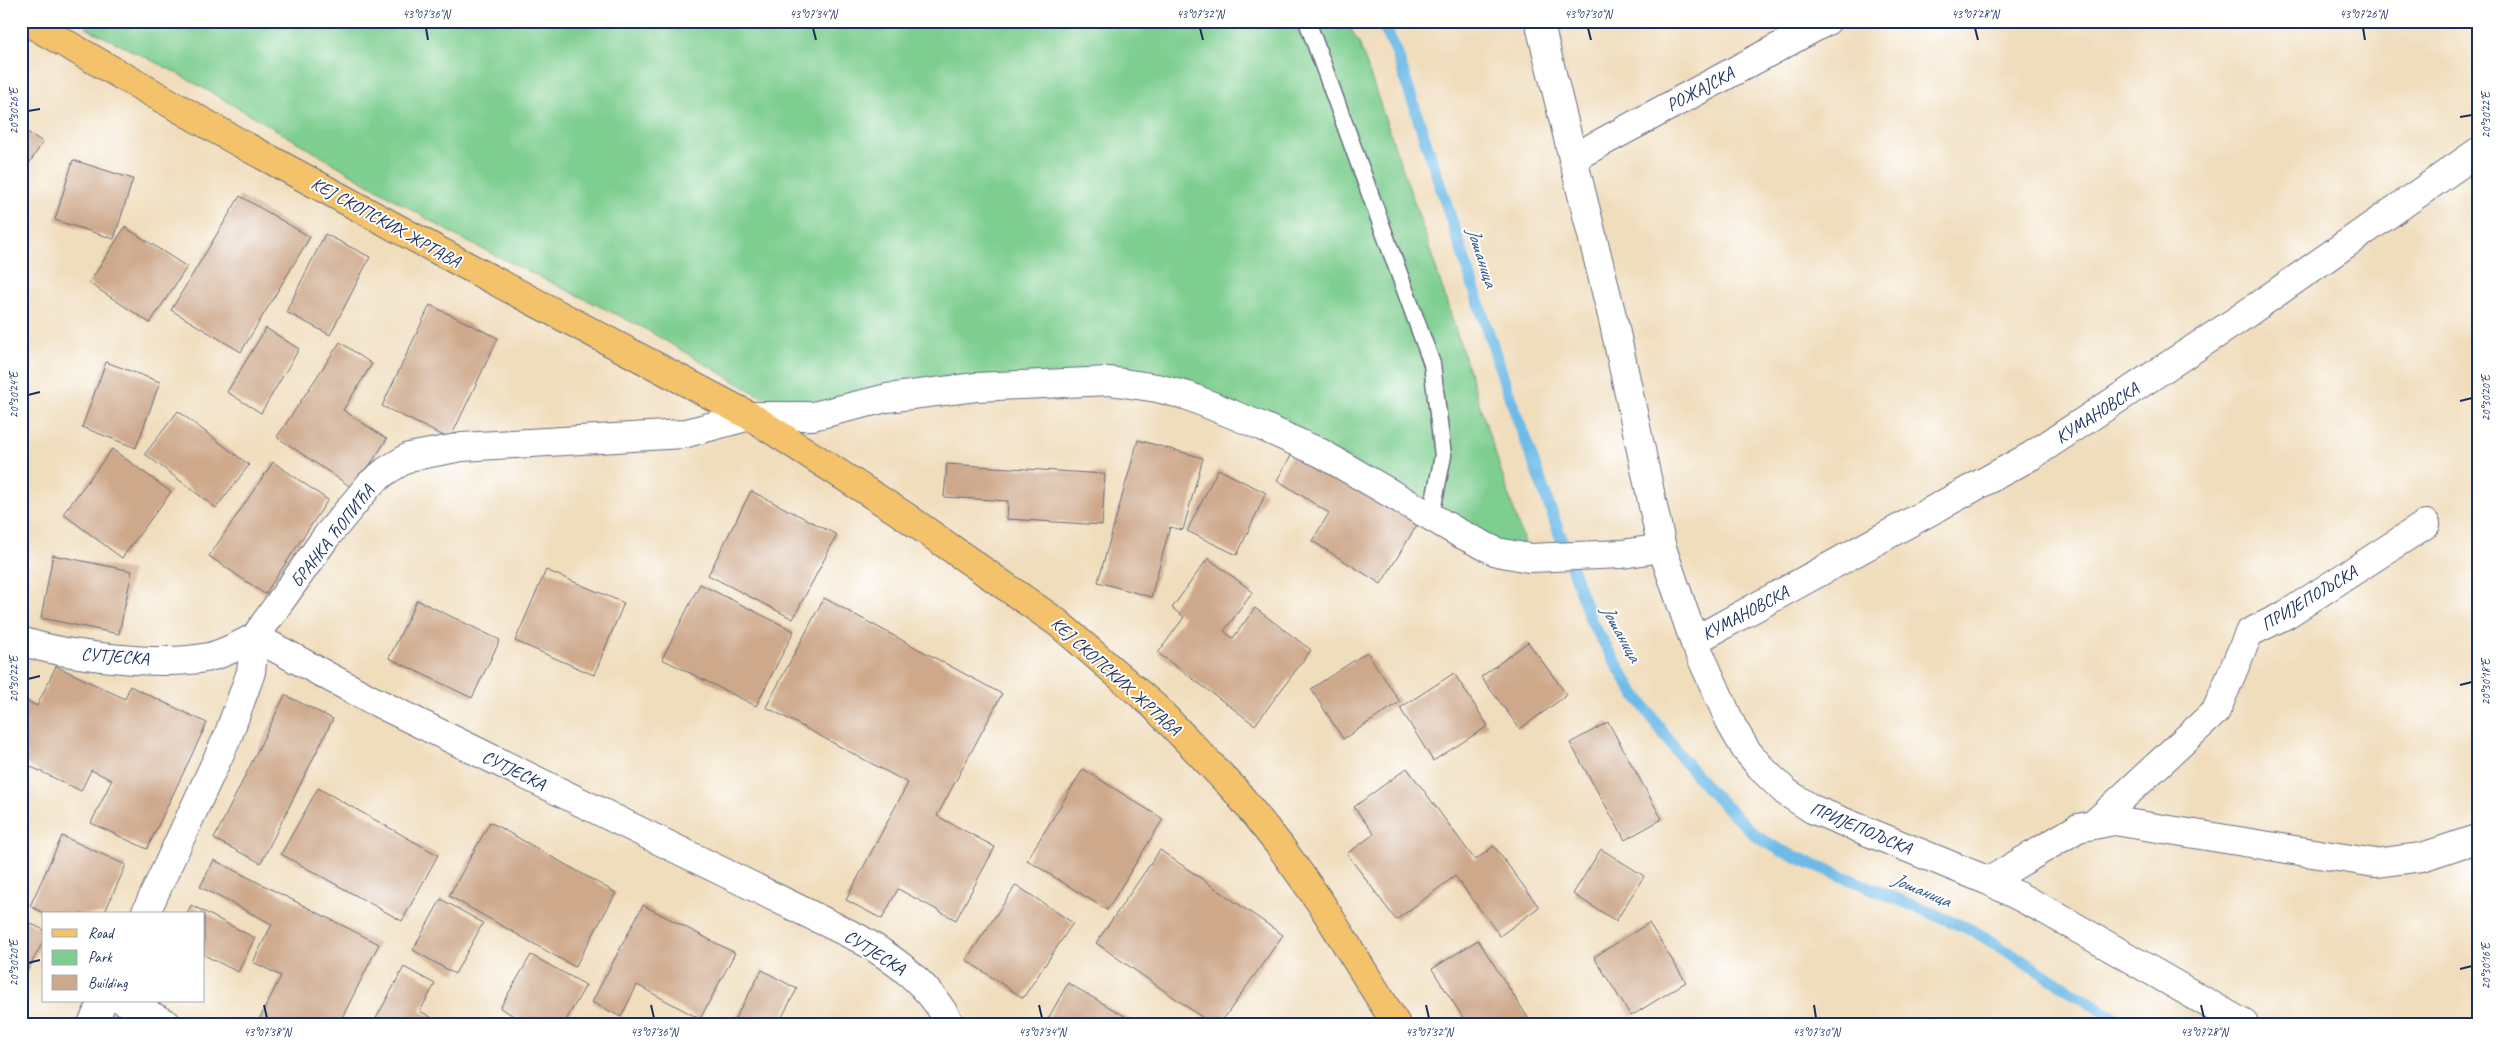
<svg xmlns="http://www.w3.org/2000/svg" width="2500" height="1045" font-family="Caveat,sans-serif">
<style>
.green{fill:#7dce8f;stroke:#4c7e76}
.lines{fill:none;stroke-linecap:round;stroke-linejoin:round}
.stream{stroke:#6ebbe8;stroke-width:12}
.building{fill:#cea88a}
.service-casing{stroke:#666c7f;stroke-width:19}
.minor-casing{stroke:#666c7f;stroke-width:30}
.primary-casing{stroke:#666c7f;stroke-width:30}
.service{stroke:#fff;stroke-width:16}
.minor{stroke:#fff;stroke-width:28}
.primary{stroke:#f3c26a;stroke-width:28}
.ticks{fill:none;stroke:#1b2f5e;stroke-width:2}
.labels{text-anchor:middle;stroke-width:4;stroke-linejoin:round;paint-order:stroke}
.street-label{font-size:18px;fill:#1b2f5e;stroke:#fff}
.water-label{font-size:19px;font-style:italic;fill:#345987;stroke:#fff}
.neatline{fill:none;stroke:#1b2f5e;stroke-width:2}
.ticks-label{font-size:12px;text-anchor:middle;fill:#1b2f5e}
</style>
<rect width="100%" height="100%" fill="#fff"/>
<filter id="ink" filterUnits="userSpaceOnUse"><feTurbulence type="fractalNoise" baseFrequency=".02" numOctaves="2"/><feDisplacementMap in="SourceGraphic" scale="10" xChannelSelector="R" yChannelSelector="G"/><feConvolveMatrix kernelMatrix="1 2 1 2 8 2 1 2 1" color-interpolation-filters="sRGB"/></filter>
<filter id="wash" filterUnits="userSpaceOnUse"><feTurbulence type="fractalNoise" baseFrequency=".0096" numOctaves="4" result="noise"/><feDisplacementMap in="SourceGraphic" scale="20" xChannelSelector="R" yChannelSelector="G"/><feGaussianBlur stdDeviation="1.12" result="paint"/><feColorMatrix in="noise" values="0 0 0 0 0 0 0 0 0 0 0 0 0 0 0 0 0 1.4 0 .05"/><feComposite in="paint" operator="in"/></filter>
<g filter="url(#wash)">
<rect width="100%" height="100%" fill="#f0ddbc"/>
<path class="green" d="M90,21H1346L1359,43L1421,222L1529,558L1157,388L785,411L642,327L458,237L258,119L173,71L86,28Z"/>
<g class="lines">
<path class="stream" d="M1381,21L1395,48L1507,389L1591,621L1630,687L1681,757L1709,790L1756,836L1782,851L1974,931L2124,1024"/>
</g>
<g id="blocks">
<path class="building" d="M21,128L43,142L21,176Z
M73,160L133,179L114,239L55,220Z
M240,196L310,237L241,352L171,310Z
M125,227L187,267L150,323L89,283Z
M325,234L370,257L330,335L286,312Z
M430,305L498,338L450,439L382,406Z
M266,328L299,349L261,413L227,392Z
M340,342L372,364L343,410L387,439L354,489L277,437Z
M106,362L160,382L136,448L82,427Z
M178,411L249,465L216,508L145,454Z
M1138,440L1203,458L1183,530L1170,527L1151,597L1098,582Z
M1298,444L1420,520L1381,584L1312,541L1329,513L1277,480Z
M112,449L171,492L122,558L63,514Z
M273,462L328,500L265,594L209,556Z
M947,464L1105,474L1102,525L1007,519L1008,501L944,497Z
M1218,469L1266,493L1237,555L1187,531Z
M751,491L837,535L793,619L708,575Z
M53,555L132,571L119,634L41,618Z
M1208,558L1253,592L1224,631L1233,638L1255,608L1311,650L1255,725L1158,653L1184,617L1172,608Z
M546,570L624,603L594,675L515,641Z
M700,584L794,631L756,706L662,659Z
M824,598L1002,694L937,816L995,847L956,920L898,889L882,919L846,900L908,783L766,707Z
M417,600L500,640L472,698L389,658Z
M1528,642L1567,695L1520,729L1481,677Z
M1367,652L1400,702L1343,739L1311,689Z
M56,666L125,699L130,686L207,723L147,849L91,823L112,780L91,770L81,791L21,762V698L37,706Z
M1454,673L1488,726L1433,761L1400,708Z
M285,695L333,719L261,863L214,839Z
M1608,722L1662,819L1625,840L1570,743Z
M1407,768L1475,860L1494,846L1539,907L1500,936L1455,876L1396,920L1347,854L1374,834L1354,807Z
M1083,769L1163,819L1107,910L1027,860Z
M318,788L438,855L402,921L281,854Z
M490,822L616,893L575,967L449,896Z
M62,836L126,865L104,914H46L30,906Z
M1601,849L1644,876L1616,921L1573,894Z
M1160,850L1283,935L1220,1024H1204L1206,1020L1096,943Z
M214,860L379,944L339,1024H257L281,976L253,962L272,924L200,887Z
M1016,885L1073,923L1023,998L966,960Z
M441,899L483,923L455,974L413,950Z
M191,905L255,938L238,972L204,955V914H187Z
M643,905L735,953L700,1019L637,985L621,1017L592,1002Z
M21,919L44,930V940L21,982Z
M1649,923L1686,982L1631,1016L1594,957Z
M1478,940L1532,1024H1467L1432,969Z
M531,955L586,985L564,1024H528L500,1008Z
M404,967L435,984L420,1011L443,1024H373Z
M762,970L797,989L778,1024H732Z
M1068,983L1133,1021L1131,1024H1045Z"/>
</g>
</g>
<g filter="url(#ink)">
<use href="#blocks" fill-opacity="0" stroke="#666c7f" stroke-width="1"/>
<g class="lines">
<defs>
<path id="service" d="M1307,21L1432,364L1443,456L1431,516"/>
<path id="minor" d="M1539,21L1614,324L1662,548L1694,641L1732,726L1746,750L1764,771L1786,792L1812,809L1989,881L2049,912L2244,1024
M1573,158L1827,21
M21,641C65,656 164,667 209,657C225,653 240,645 255,637L372,700L860,939C896,960 931,986 950,1024
M1694,641L2031,456L2236,321L2479,151
M2095,823L2216,711L2249,633L2287,614L2426,524
M1989,881L2078,828L2114,821L2375,863L2422,857L2479,838
M145,914L228,736L251,672L255,637L326,537L370,484L386,471L409,457L462,447L683,434L750,416H813L887,398L976,387L1110,381L1157,388L1188,396L1261,426L1321,453L1459,533L1497,552L1529,558L1622,554L1662,548
M124,1001L167,1024
M92,1024L103,1001"/>
<path id="primary" d="M26,21L238,142L463,264L750,416L902,514L1058,623L1154,706L1235,790L1280,846L1320,902L1396,1024"/>
</defs>
<use href="#service" class="service-casing"/>
<use href="#minor" class="minor-casing"/>
<use href="#primary" class="primary-casing"/>
<use href="#service" class="service"/>
<use href="#minor" class="minor"/>
<use href="#primary" class="primary"/>
</g>
</g>
<path class="ticks" d="M426,28L428,40M813,28L816,40M1200,28L1203,40M1588,28L1591,40M1975,28L1978,40M2363,28L2365,40M28,111L40,109M2460,117L2472,115M28,395L40,392M2460,401L2472,398M28,679L40,676M2460,685L2472,682M28,963L40,960M2460,969L2472,966M264,1005L267,1018M651,1005L654,1018M1039,1005L1042,1018M1426,1005L1429,1018M1814,1005L1816,1018M2201,1005L2204,1018"/>
<g class="labels">
<g class="street-label">
<text transform="translate(1700 89) rotate(-28)" y="6">РОЖАЈСКА</text>
<text transform="translate(386 222) rotate(29)" y="6">КЕЈ СКОПСКИХ ЖРТАВА</text>
<text transform="translate(2097 413) rotate(-33)" y="6">КУМАНОВСКА</text>
<text transform="translate(332 536) rotate(-52)" y="6">БРАНКА ЋОПИЋА</text>
<text transform="translate(2309 598) rotate(-31)" y="6">ПРИЈЕПОЉСКА</text>
<text transform="translate(1745 613) rotate(-28)" y="6">КУМАНОВСКА</text>
<text transform="translate(115 656) rotate(4)" y="6">СУТЈЕСКА</text>
<text transform="translate(1116 676) rotate(42)" y="6">КЕЈ СКОПСКИХ ЖРТАВА</text>
<text transform="translate(514 770) rotate(26)" y="6">СУТЈЕСКА</text>
<text transform="translate(1861 828) rotate(23)" y="6">ПРИЈЕПОЉСКА</text>
<text transform="translate(875 952) rotate(32)" y="6">СУТЈЕСКА</text>
</g>
<g class="water-label">
<text transform="translate(1483 257) rotate(72)" y="7">Јошаница</text>
<text transform="translate(1622 633) rotate(61)" y="7">Јошаница</text>
<text transform="translate(1922 889) rotate(23)" y="7">Јошаница</text>
</g>
</g>
<rect width="2500" height="1045" fill="none" stroke="#fff" stroke-width="55"/>
<rect x="42" y="912" width="162" height="90" fill="#ffffff" stroke="#a4acbf"/>
<rect x="52" y="929" width="25" height="8" fill="#f3c26a" stroke="#a4acbf"/>
<text x="88" y="938" font-size="15" fill="#1b2f5e">Road</text>
<rect x="52" y="950" width="25" height="15" fill="#7dce8f" stroke="#a4acbf"/>
<text x="88" y="962" font-size="15" fill="#1b2f5e">Park</text>
<rect x="52" y="975" width="25" height="15" fill="#cea88a" stroke="#a4acbf"/>
<text x="88" y="988" font-size="15" fill="#1b2f5e">Building</text>
<rect x="28" y="28" width="2444" height="990" class="neatline"/>
<g class="ticks-label">
<text x="426" y="18">43°07'36"N</text>
<text x="813" y="18">43°07'34"N</text>
<text x="1200" y="18">43°07'32"N</text>
<text x="1588" y="18">43°07'30"N</text>
<text x="1975" y="18">43°07'28"N</text>
<text x="2363" y="18">43°07'26"N</text>
<text transform="translate(14 111) rotate(-90)" y="4">20°30'26"E</text>
<text transform="translate(2486 115) rotate(-90)" y="4">20°30'22"E</text>
<text transform="translate(14 395) rotate(-90)" y="4">20°30'24"E</text>
<text transform="translate(2486 398) rotate(-90)" y="4">20°30'20"E</text>
<text transform="translate(14 679) rotate(-90)" y="4">20°30'22"E</text>
<text transform="translate(2486 682) rotate(-90)" y="4">20°30'18"E</text>
<text transform="translate(14 963) rotate(-90)" y="4">20°30'20"E</text>
<text transform="translate(2486 966) rotate(-90)" y="4">20°30'16"E</text>
<text x="267" y="1036">43°07'38"N</text>
<text x="654" y="1036">43°07'36"N</text>
<text x="1042" y="1036">43°07'34"N</text>
<text x="1429" y="1036">43°07'32"N</text>
<text x="1816" y="1036">43°07'30"N</text>
<text x="2204" y="1036">43°07'28"N</text>
</g>
</svg>
